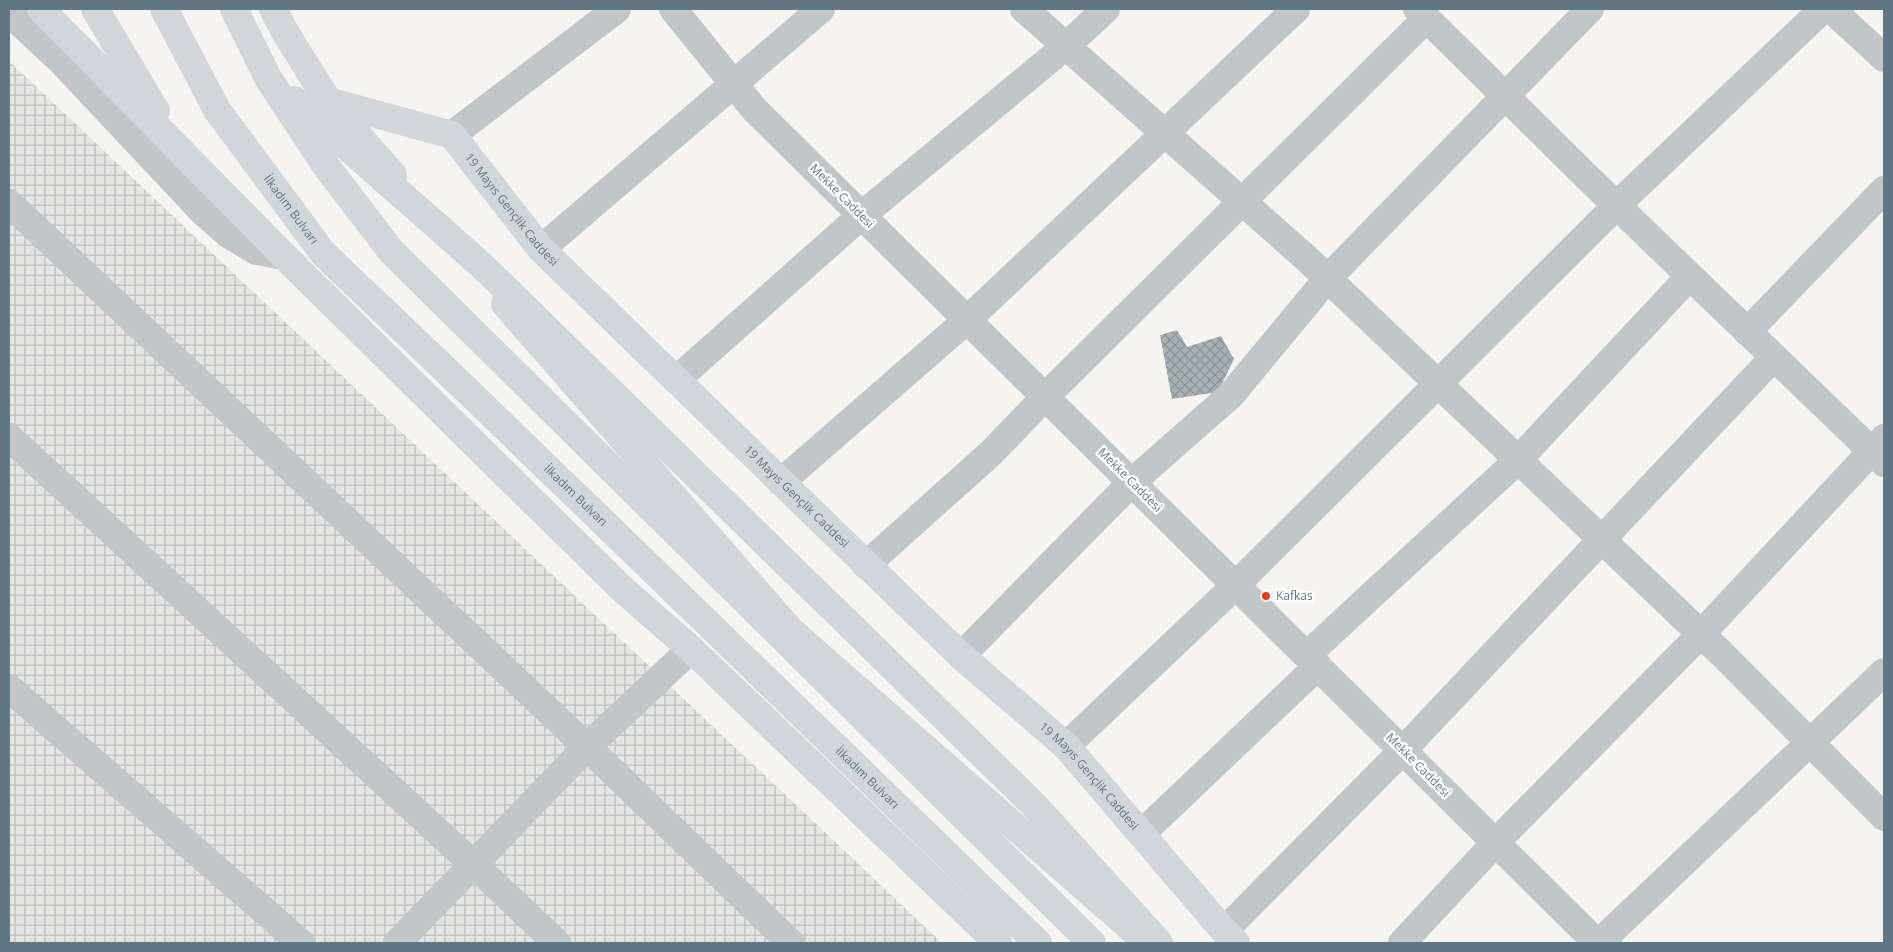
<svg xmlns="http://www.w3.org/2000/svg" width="1893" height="952" font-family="'Open Sans',sans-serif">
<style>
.industrial{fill:url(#industrial-grid)}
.building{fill:url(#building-cross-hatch)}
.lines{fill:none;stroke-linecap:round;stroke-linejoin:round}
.street{stroke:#c1c6c9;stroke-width:28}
.secondary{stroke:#d0d6da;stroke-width:28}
.primary{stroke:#d0d6da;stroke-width:28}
.highway{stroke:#d0d6da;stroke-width:28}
.poi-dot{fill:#f23512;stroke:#fff;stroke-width:2}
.labels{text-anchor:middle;stroke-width:5;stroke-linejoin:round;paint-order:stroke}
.street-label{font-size:12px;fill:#617784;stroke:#fff}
.poi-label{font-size:12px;fill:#617784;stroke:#fff;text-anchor:start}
</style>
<defs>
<pattern id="industrial-grid" width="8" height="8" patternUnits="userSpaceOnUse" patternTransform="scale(1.25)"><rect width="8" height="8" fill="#e5e6e3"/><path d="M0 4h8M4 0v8" fill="none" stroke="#bdbfbe"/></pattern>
<pattern id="building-cross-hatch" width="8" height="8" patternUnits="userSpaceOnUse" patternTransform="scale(1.25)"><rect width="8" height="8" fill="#a8b2b6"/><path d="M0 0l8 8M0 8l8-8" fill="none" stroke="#8c969a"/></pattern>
</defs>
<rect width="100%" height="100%" fill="#f5f4f0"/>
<path class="industrial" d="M9,61L942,943H9Z"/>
<path class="building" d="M1177,330L1187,347L1221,336L1234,359L1218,392L1172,399L1160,335Z"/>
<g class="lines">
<path class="street" d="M673,9L754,109L1597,943
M1024,9L1305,257L1722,654L1884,817
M1417,9L1584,174L1884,463
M1831,9L1884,58
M9,16L17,20L60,60L202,211L228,234L256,251L284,256
M452,135L617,9
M9,203L587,747L791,943
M541,249L821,9
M1747,332L1884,190
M676,380L862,215L1066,46L1106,9
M9,437L473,864L557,943
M781,482L967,320L1296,9
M866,565L991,453L1045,397L1427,18
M1307,655L1518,460L1690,276
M961,656L1132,482L1231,395L1327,279L1590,9
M9,688L301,943
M1066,746L1236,585L1617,205L1823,9
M1141,834L1318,666
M1224,931L1403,750L1774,357
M397,943L587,747L691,649
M1402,943L1496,842L1701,634L1884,438
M1599,943L1884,672"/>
<path class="secondary" id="s1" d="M328,101L452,135L541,249L961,656L1066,746L1224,931L1236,943"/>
<path class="primary" d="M41,9L284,256L621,588L691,649L998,943
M95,9L156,111
M273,9L285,32L328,101L393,175
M505,304L791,631L1141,937"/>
<g class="highway">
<path id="s2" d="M164,9L217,110L323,253L476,399L1038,943"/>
<path d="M234,9L268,78L326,166L391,251L1092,943"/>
<path d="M294,100L479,263L1034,805L1159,943"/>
</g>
</g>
<circle class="poi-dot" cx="1266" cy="596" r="5"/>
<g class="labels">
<g class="street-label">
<text transform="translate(842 196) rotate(45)" y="4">Mekke Caddesi</text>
<text dy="4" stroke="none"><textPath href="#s1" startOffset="224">19 Mayıs Gençlik Caddesi</textPath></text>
<text dy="4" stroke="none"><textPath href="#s2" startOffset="238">İlkadım Bulvarı</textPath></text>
<text transform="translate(1130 480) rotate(45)" y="4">Mekke Caddesi</text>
<text dy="4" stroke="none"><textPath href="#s2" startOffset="642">İlkadım Bulvarı</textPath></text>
<text dy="4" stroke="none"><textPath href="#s1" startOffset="629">19 Mayıs Gençlik Caddesi</textPath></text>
<text transform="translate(1418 765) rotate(45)" y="4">Mekke Caddesi</text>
<text dy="4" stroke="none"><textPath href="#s1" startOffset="1034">19 Mayıs Gençlik Caddesi</textPath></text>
<text dy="4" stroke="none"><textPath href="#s2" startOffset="1048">İlkadım Bulvarı</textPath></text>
</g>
<g class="poi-label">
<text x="1276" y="600">Kafkas</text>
</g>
</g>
<rect width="1893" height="952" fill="none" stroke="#617784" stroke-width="20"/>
</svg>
